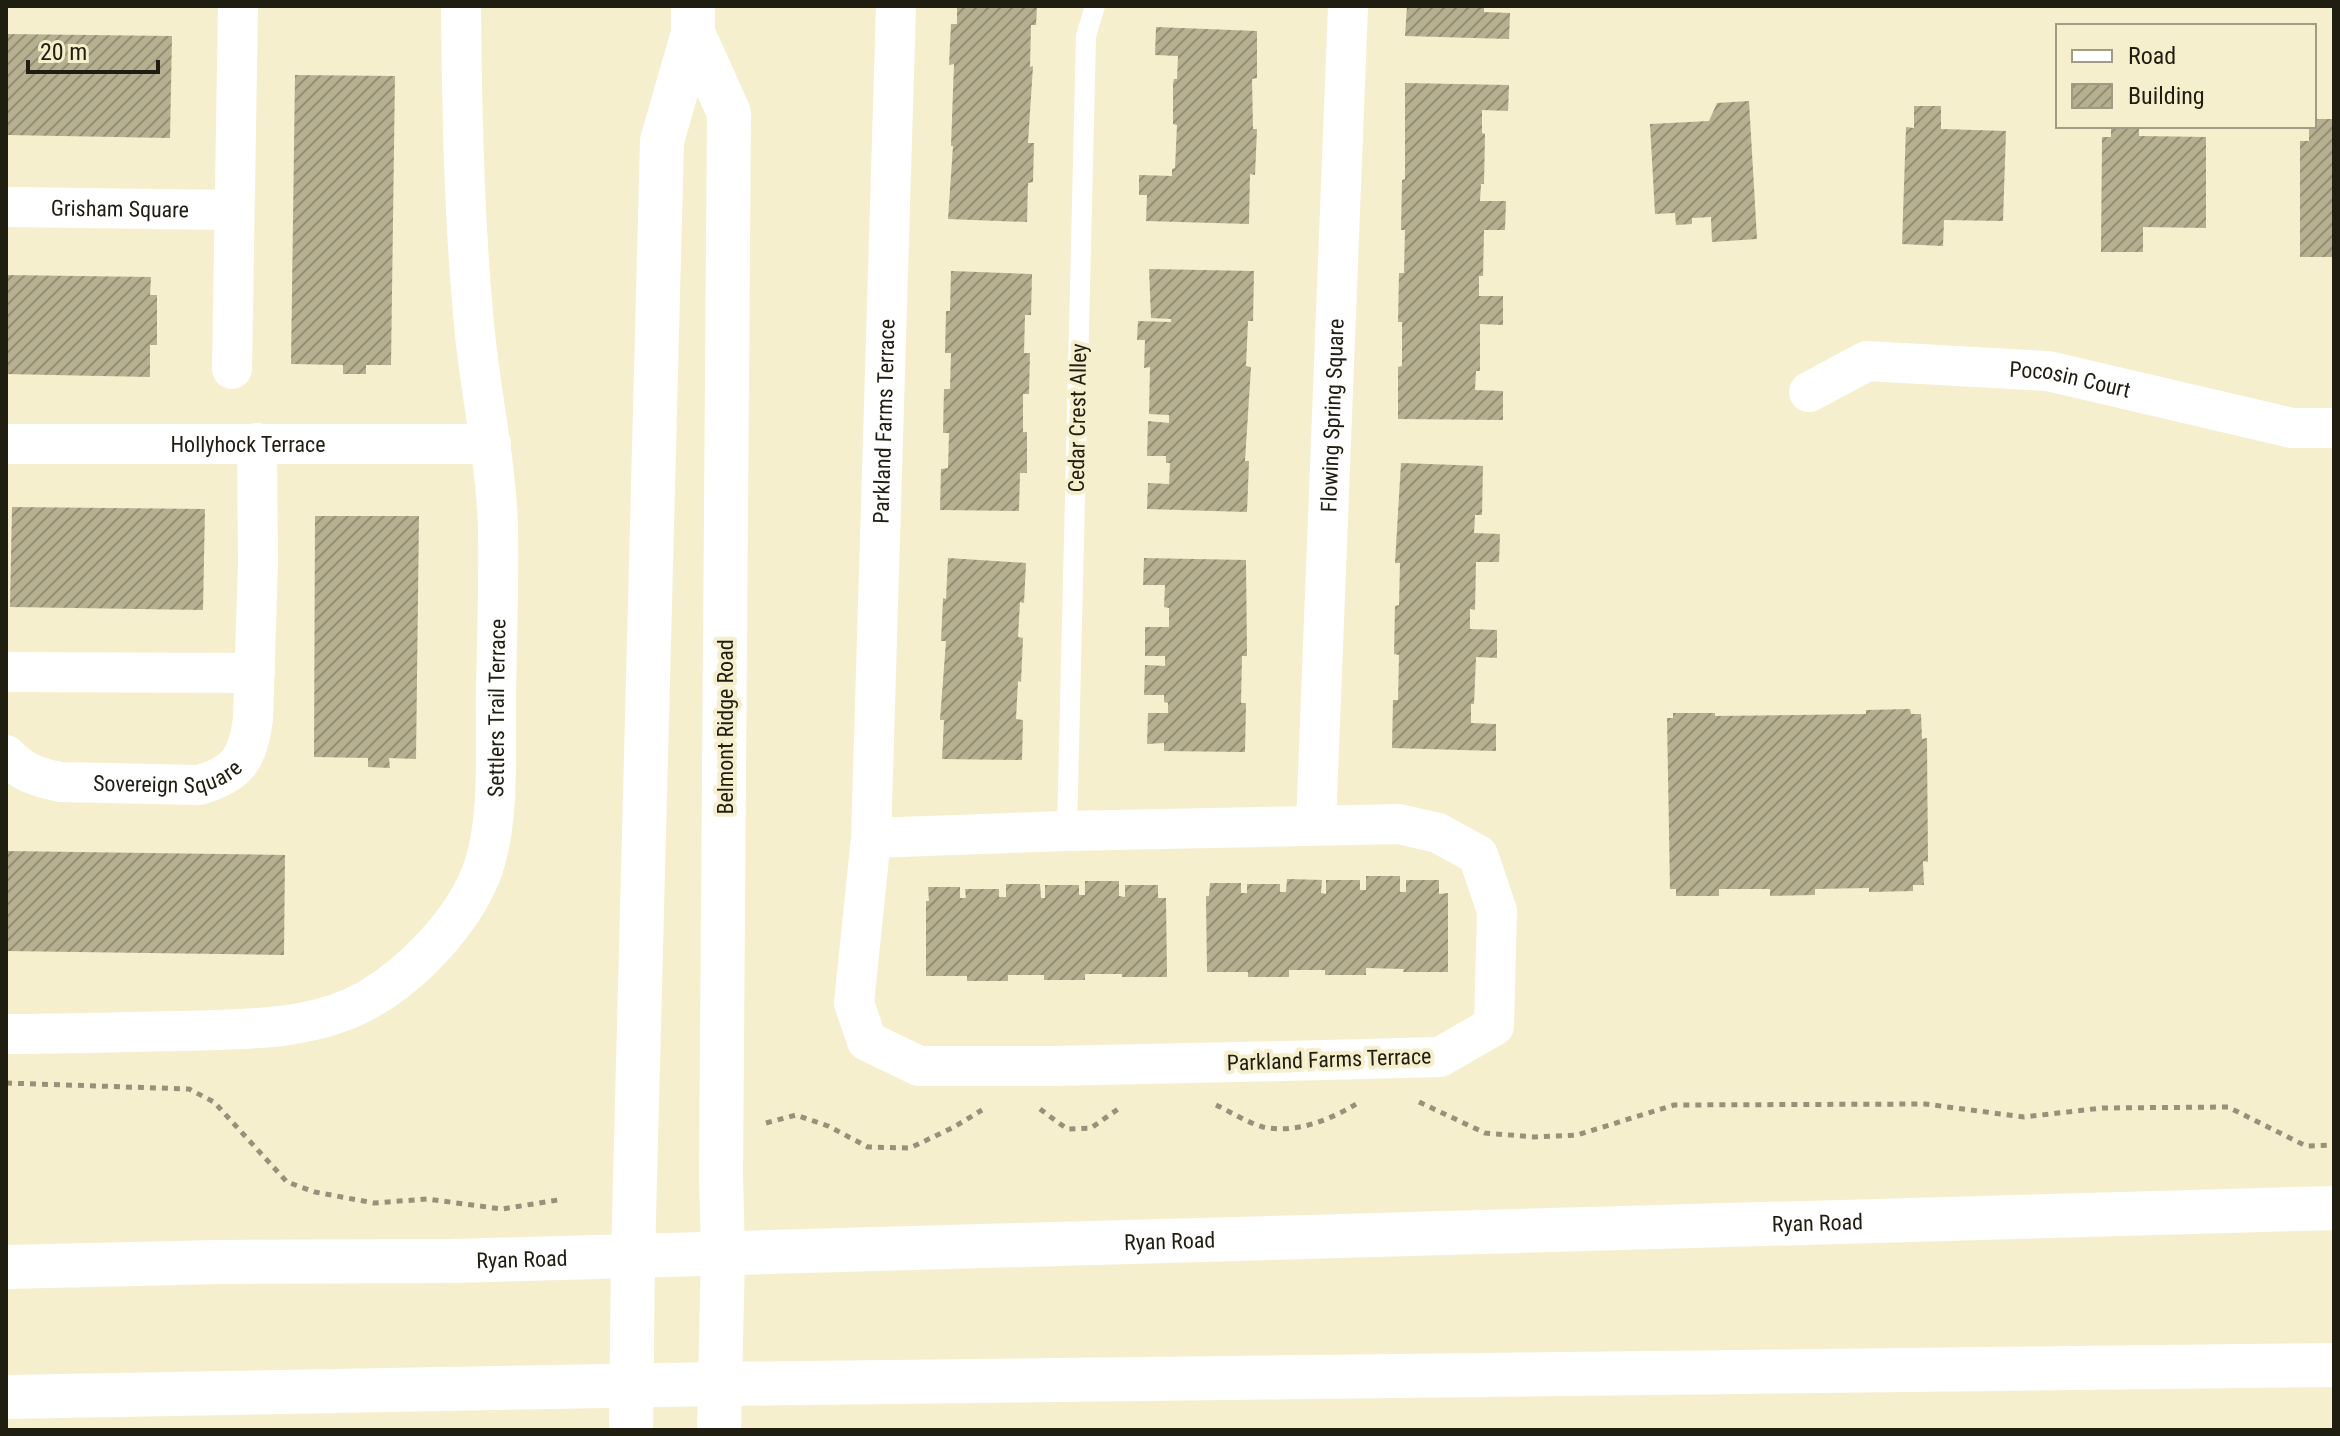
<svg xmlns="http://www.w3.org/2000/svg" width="2340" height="1436" font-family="'Roboto Condensed',sans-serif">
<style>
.building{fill:url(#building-hatch)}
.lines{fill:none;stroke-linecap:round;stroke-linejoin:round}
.path{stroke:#97917a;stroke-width:5;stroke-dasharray:6 6;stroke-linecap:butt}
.lane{stroke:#fff;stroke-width:20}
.street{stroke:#fff;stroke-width:40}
.secondary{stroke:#fff;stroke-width:44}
.labels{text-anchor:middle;stroke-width:8;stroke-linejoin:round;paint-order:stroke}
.street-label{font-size:22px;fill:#201d11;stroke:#f6efce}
</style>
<defs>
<pattern id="building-hatch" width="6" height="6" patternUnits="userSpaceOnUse" patternTransform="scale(2)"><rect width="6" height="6" fill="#b6af90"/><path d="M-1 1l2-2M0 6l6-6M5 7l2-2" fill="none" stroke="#948e74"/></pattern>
</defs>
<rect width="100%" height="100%" fill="#f6efce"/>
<path class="building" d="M957,6H1037L1036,25H1031L1030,67L1033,66L1028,143H1034L1033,182L1028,183L1027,222L948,219L953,146H951L954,64L949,65L951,24H957Z
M1407,6H1484V12L1510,13L1509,39L1405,36Z
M1156,27L1257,31V78L1252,79L1253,129H1257L1255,175L1250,174L1249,224L1146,221L1147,195H1139V175L1172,176V169L1175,168L1177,125L1173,124V83L1174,79H1177L1178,56L1155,55Z
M6,34L172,36L170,138L6,135Z
M295,75L395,76L391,365H366V374H343V365L291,364Z
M1405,83L1509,85L1508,111L1482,110V133L1485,134L1484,184H1481L1480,201H1506L1505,230H1484L1483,276H1479V296H1503V325L1480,324V371H1476L1475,390L1503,391V420L1398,419V367L1402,366V322H1398L1399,273H1404L1405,230H1401L1402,180L1405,179Z
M1749,101L1757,239L1712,242L1711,217L1692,218V224L1676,225L1675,213L1655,214L1650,124L1709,121L1717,103Z
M1914,106H1941V129L2006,131L2003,221L1944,220L1943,246L1902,244L1906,127L1914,128Z
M2314,119H2334V257H2300V141H2309V126H2314Z
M2111,126H2139V136L2206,137V228L2143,227V252H2101L2102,137H2111Z
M1149,269L1254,271L1253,321H1248L1246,366L1251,367L1245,461H1249L1247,512L1147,509L1148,483L1169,484L1170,463H1166V456H1147L1148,421L1169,423V415L1149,414L1150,367L1144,368L1145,340H1137L1138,321L1171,322V319L1151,318Z
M951,271L1032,274L1031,315H1025L1024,353H1030L1029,394H1023V432H1027V473H1020L1019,511L940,510L941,469L948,468L949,433H943L944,389H950L951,353H945L946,311H950Z
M6,275L151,277L150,295H157V345H150V377L6,374Z
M1401,463L1483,466L1482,515H1475L1474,533L1500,534L1499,562H1476L1475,610L1470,609V629L1497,630V658L1476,657L1474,704H1471V723L1496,724V751L1392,748L1393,700H1398L1399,655L1394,654L1395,606L1399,605L1400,563H1395Z
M12,507L205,509L203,610L10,607Z
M315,516H419L416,759L389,758L390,768L368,767V758L314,757Z
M948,558L1026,563L1024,603L1020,602L1018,637L1023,638L1021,682L1018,681L1016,719L1023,720L1022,760L942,759L944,720H940L946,641H941L943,598L946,599Z
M1144,558L1246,560L1247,656H1242L1241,703H1246L1245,752L1164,751V743L1147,744L1148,713H1168V703L1164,702V695H1144L1145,665L1165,666V656H1145V627H1169V608L1164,607L1165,585H1143Z
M1910,709L1911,714H1921L1922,739L1927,738L1928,862L1923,861L1924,885H1913V891L1869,892V888L1815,889V895L1770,896V889H1719V896H1676V889H1670L1667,718H1673V713H1715V716L1866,714V710Z
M6,851L285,855L284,955L6,951Z
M1366,876H1400V892H1406V880H1439V894L1448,893V972H1403L1404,969L1366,968V975H1325V970H1289V977H1248V972H1207L1206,896H1209L1210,883H1241V893H1247V884H1280V892H1286L1287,879L1322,880L1321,893L1326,894V880H1360V890H1366Z
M1085,881H1119V896L1125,897V885H1158V898H1166L1167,977H1122V974H1085V980H1044V975H1008V981H967V976H926V901H929L928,887H960V898H966L965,889H999V897H1006V884H1040L1041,898H1045V885H1079V895H1085Z"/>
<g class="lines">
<path class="path" d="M6,1083L189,1089L214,1102L287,1182L315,1192L374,1203L427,1199L502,1209L558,1200
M1419,1102L1485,1133L1534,1137L1577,1135L1674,1105L1925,1104L2024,1117L2102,1108L2228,1107L2306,1146L2334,1145
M1216,1105C1231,1112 1248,1123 1263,1127C1295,1134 1330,1120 1356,1104
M1040,1109L1067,1129L1091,1128L1121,1107
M766,1123L796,1115L828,1126L868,1147L910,1148L954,1127L982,1110"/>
<path class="lane" d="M1067,831L1086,36L1095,6"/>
<g class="street">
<path id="s1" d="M6,207L233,210"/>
<path d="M232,369L238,6"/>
<path id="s2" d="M1809,392L1867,361L2048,371L2292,428H2334"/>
<path id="s3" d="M6,444H491"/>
<path d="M6,672L255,673"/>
<path id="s4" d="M6,755C21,772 39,778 61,782L199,785C238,774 248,758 253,719L258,563L257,443"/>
<path id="s5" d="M1316,825L1348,6"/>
<path id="s6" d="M871,838L1067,831L1399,824L1438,833L1478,855L1497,911L1494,1026L1440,1057L1286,1061L1051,1066H919L867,1041L854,1003L871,838L896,6"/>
<path id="s7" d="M6,1034C63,1034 119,1032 176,1031C240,1029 312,1032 369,999C414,973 462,922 481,874C501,823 495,746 496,691C497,637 499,582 498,528C496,459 480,392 474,324C464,218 462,112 461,6"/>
</g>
<g class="secondary">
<path d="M693,33L729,113L721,1176L723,1253L719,1430"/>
<path id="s8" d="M6,1267L219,1262L452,1261L2334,1208"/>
<path d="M6,1397L720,1384L2334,1365"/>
<path d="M631,1430L633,1256L662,141L693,33V6"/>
</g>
</g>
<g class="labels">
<g class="street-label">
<text dy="8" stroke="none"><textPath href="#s1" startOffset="114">Grisham Square</textPath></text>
<text dy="8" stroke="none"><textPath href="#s2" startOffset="270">Pocosin Court</textPath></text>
<text dy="8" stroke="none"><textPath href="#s5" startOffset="410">Flowing Spring Square</textPath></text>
<text transform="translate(1077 418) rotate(-89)" y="8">Cedar Crest Alley</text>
<text dy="8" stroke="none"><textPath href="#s6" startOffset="2052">Parkland Farms Terrace</textPath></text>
<text dy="8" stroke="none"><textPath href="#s3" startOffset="242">Hollyhock Terrace</textPath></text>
<text dy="8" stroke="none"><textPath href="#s7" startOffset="706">Settlers Trail Terrace</textPath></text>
<text transform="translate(725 727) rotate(-90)" y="8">Belmont Ridge Road</text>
<text dy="8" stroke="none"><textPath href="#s4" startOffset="170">Sovereign Square</textPath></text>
<text transform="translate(1329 1059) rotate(-2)" y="8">Parkland Farms Terrace</text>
<text dy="8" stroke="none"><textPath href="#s8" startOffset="1812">Ryan Road</textPath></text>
<text dy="8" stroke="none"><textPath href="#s8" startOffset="1164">Ryan Road</textPath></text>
<text dy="8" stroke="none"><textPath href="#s8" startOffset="516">Ryan Road</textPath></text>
</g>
</g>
<rect width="2340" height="1436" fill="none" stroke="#201d11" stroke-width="16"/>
<rect x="2056" y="24" width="260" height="104" fill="#f6efce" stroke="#a09b82" stroke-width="2"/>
<rect x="2072" y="50" width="40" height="12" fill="#ffffff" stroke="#a09b82" stroke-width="2"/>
<text x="2128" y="64" font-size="24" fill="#201d11">Road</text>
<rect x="2072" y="84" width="40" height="24" fill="url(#building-hatch)" stroke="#a09b82" stroke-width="2"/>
<text x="2128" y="104" font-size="24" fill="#201d11">Building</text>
<path d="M28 60v12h130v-12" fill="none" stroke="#201d11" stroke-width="4"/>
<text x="40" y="60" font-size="24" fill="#201d11" stroke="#f6efce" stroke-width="6" paint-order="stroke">20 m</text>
</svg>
